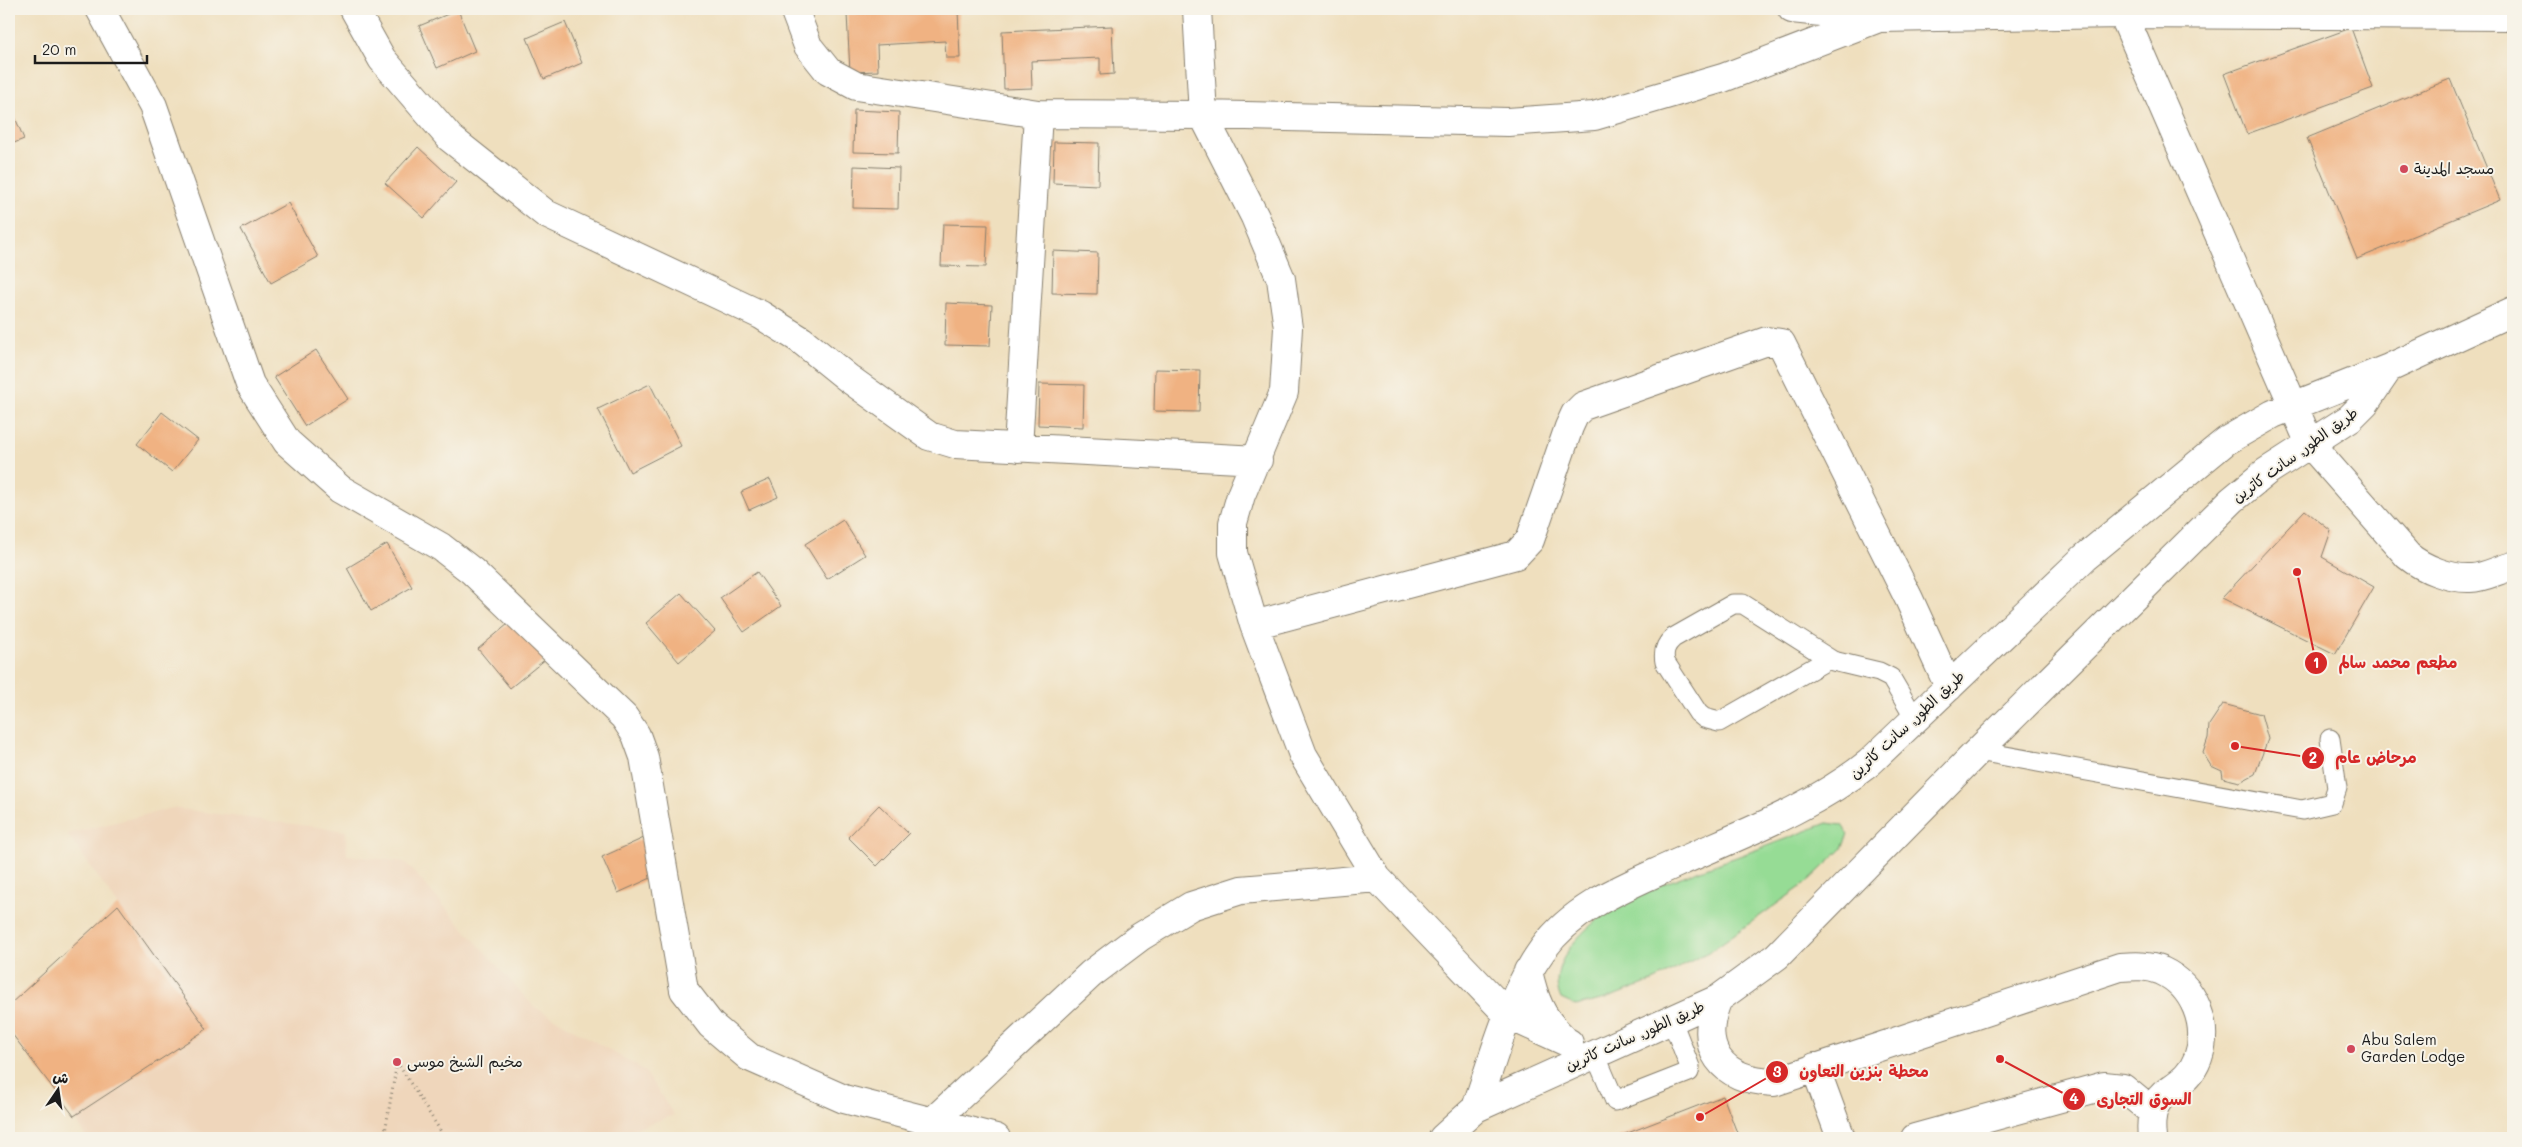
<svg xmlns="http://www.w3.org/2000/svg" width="2522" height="1147" font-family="Mali,'Playpen Sans Arabic',sans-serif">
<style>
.built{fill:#efd6bb}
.green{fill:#96dc95;stroke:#597c58}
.building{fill:#f0b282}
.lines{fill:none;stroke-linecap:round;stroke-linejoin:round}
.service-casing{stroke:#867e6d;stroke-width:21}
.minor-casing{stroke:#867e6d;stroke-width:30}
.path{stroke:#867e6d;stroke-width:3;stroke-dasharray:1 4;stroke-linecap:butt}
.service{stroke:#fff;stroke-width:19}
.minor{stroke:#fff;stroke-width:28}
.poi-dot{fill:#d1495b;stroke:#f7f3e8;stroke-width:2}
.labels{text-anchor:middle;stroke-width:4;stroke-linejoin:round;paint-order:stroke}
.poi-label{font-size:15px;fill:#1c1c1c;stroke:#f7f3e8;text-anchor:start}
.street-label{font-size:15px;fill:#1c1c1c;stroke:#f7f3e8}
.leader{fill:none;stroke:#d62828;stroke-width:2}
.callout-dot{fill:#d62828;stroke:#f7f3e8;stroke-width:2}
.mark-label{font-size:15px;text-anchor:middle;font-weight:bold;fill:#fff}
.callout-label{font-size:16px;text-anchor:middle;font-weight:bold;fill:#d62828;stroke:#f7f3e8;stroke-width:4;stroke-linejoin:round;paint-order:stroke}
</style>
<rect width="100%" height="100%" fill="#f7f3e8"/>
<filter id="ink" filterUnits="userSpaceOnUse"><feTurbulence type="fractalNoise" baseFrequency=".02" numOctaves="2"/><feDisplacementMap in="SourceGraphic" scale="10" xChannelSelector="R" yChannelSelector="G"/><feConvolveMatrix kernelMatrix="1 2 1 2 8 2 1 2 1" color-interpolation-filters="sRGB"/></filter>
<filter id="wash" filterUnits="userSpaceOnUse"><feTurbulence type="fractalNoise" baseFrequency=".0096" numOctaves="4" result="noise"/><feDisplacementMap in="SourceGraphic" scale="20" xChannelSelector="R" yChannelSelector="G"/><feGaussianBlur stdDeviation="1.12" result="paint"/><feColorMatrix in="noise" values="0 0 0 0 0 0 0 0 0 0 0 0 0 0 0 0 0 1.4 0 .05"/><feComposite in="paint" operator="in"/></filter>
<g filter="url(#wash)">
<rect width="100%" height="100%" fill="#efdfbe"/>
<path class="built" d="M173,808L346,831L347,855L405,862L533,1006L644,1070L674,1115L610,1138H86L74,1116L207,1029L67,834Z"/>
<path class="green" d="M1827,823L1842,825L1848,834L1842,849L1805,884L1712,950L1655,980L1605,999L1576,1006L1561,999C1543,961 1592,920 1622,903C1647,889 1676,879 1703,869C1745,854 1786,839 1827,823Z"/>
<g id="blocks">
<path class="building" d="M458,10L475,51L437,68L419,26Z
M958,10L960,58H946L945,41L877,45L878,71L850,72L847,14Z
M565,22L582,63L544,79L527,38Z
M1112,26L1114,74L1100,75V58L1031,61L1032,88L1004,89L1002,31Z
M2351,28L2373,88L2247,134L2224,74Z
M2450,79L2500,200L2357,259L2307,138Z
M9,103L24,139L9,145Z
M854,110L899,112L898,153L853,152Z
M1054,142L1099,143L1098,185L1053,183Z
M418,147L456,182L424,218L385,183Z
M854,166L899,168L898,209L853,208Z
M288,203L318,257L271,283L241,229Z
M943,224L988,225L986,267L941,266Z
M1053,251L1098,253L1097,294L1052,293Z
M946,303L992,305L990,346L945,345Z
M316,350L348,399L305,426L274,377Z
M1155,369L1200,370L1199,412L1154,411Z
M650,384L681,446L630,472L598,409Z
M1039,384L1084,385L1083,427L1038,425Z
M162,412L198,440L172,472L137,444Z
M770,479L778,497L749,510L741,492Z
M2305,510L2331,531L2322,557L2374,587L2335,654L2222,598Z
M843,520L865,555L827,579L805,544Z
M387,544L412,587L371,611L347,568Z
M757,572L781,606L744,632L720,598Z
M681,593L715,631L679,662L646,623Z
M514,619L547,658L510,688L478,649Z
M2223,704L2261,714L2268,739L2255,774L2240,782L2223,778L2222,771L2211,766L2203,753L2208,738L2209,725Z
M879,805L909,834L877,866L848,837Z
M646,837L662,873L618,893L602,857Z
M118,905L207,1029L74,1116L9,1030V1005Z
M1723,1096L1739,1138H1615Z"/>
</g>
</g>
<g filter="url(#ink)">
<use href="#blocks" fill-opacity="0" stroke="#867e6d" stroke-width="1"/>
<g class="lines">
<defs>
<path id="service" d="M1829,659L1719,722L1704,718L1698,713L1665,662C1663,652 1665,645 1673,638L1733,604H1743L1833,661L1879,672L1891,678L1915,719
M1978,751L2302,810L2332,803L2337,788L2330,739
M1595,1054L1615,1101L1689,1072L1690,1067L1672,1021"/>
<path id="minor" d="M100,9L153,106L250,384L287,442L340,489L441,547L472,571L624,717L636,735L644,757L684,990L711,1025L749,1057L844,1099L996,1138
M354,9L382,59L450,138L546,214L761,315L801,340L848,378L929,436L955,444L1258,460
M794,9L808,46L828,71L856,86L1038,114L1203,115L1508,122L1594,116L1723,78L1879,18
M1197,9L1203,115L1255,217L1281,279L1288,328L1284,392L1241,495L1233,523V553L1254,625L1303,755L1377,878L1508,1015L1569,1043
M1792,9L1879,18L2123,14L2513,16
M2123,14L2310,444L2408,556C2424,569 2450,579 2471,578C2484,578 2500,569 2513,566
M1018,448L1038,114
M1254,625L1516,555L1530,540L1569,427L1575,414L1583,406L1767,341L1781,343L1909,599L1949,687
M1528,971C1534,998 1541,1018 1562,1037
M1718,999C1697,1049 1721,1080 1774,1082L2120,967C2134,966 2148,965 2162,971C2194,986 2210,1024 2198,1058C2183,1098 2146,1081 2152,1138
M1815,1067L1841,1138
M1476,1108C1495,1054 1509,996 1543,949C1575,905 1628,886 1675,864C1742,834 1811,809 1869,763L2084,558L2226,441L2273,414L2389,368L2513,311
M932,1122L1091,974L1140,937L1191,906L1241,890L1377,878
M1443,1138L1476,1108L1718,999L1777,956L1978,751L2232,500L2266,472L2350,418L2365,403L2389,368
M1915,1138L2104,1086L2123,1088L2151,1111"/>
</defs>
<use href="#service" class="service-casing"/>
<use href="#minor" class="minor-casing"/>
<path class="path" d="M397,1062L445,1138
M384,1138L397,1062"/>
<use href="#service" class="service"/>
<use href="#minor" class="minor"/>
</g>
</g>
<g class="poi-dot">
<circle cx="2404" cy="169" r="5"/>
<circle cx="2351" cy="1049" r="5"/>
<circle cx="397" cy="1062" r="5"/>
</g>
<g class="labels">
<g class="poi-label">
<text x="2414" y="174">مسجد المدينة</text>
<text x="2361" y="1045">Abu Salem<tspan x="2361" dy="17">Garden Lodge</tspan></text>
<text x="407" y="1067">مخيم الشيخ موسى</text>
</g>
<g class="street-label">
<text transform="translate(2295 455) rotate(-36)" y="5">طريق الطور, سانت كاترين</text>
<text transform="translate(1907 725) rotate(-43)" y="5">طريق الطور, سانت كاترين</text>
<text transform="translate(1635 1036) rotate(-24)" y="5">طريق الطور, سانت كاترين</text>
</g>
</g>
<path class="leader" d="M2297 572L2316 663M2235 746L2313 758M1700 1117L1777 1072M2000 1059L2074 1099"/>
<g class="callout-dot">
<circle cx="2297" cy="572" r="5"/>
<circle cx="2235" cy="746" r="5"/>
<circle cx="1700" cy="1117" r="5"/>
<circle cx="2000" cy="1059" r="5"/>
<circle cx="2316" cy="663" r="12"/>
<circle cx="2313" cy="758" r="12"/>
<circle cx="1777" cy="1072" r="12"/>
<circle cx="2074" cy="1099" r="12"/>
</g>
<g class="mark-label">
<text x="2316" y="668">1</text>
<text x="2313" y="763">2</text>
<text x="1777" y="1077">3</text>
<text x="2074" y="1104">4</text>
</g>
<g class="callout-label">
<text x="2398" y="668">مطعم محمد سالم</text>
<text x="2376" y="763">مرحاض عام</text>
<text x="1864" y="1077">محطة بنزين التعاون</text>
<text x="2144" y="1105">السوق التجارى</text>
</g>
<rect width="2522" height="1147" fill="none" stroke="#f7f3e8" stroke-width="30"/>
<g transform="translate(58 1090) rotate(13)" stroke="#f7f3e8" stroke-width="4" paint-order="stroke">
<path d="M0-4L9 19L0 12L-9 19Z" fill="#1c1c1c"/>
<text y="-8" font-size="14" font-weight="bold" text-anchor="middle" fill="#1c1c1c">ش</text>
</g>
<path d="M35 55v8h112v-8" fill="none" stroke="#1c1c1c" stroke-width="2.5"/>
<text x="42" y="55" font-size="15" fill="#1c1c1c" stroke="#f7f3e8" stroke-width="4" paint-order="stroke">20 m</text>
</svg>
